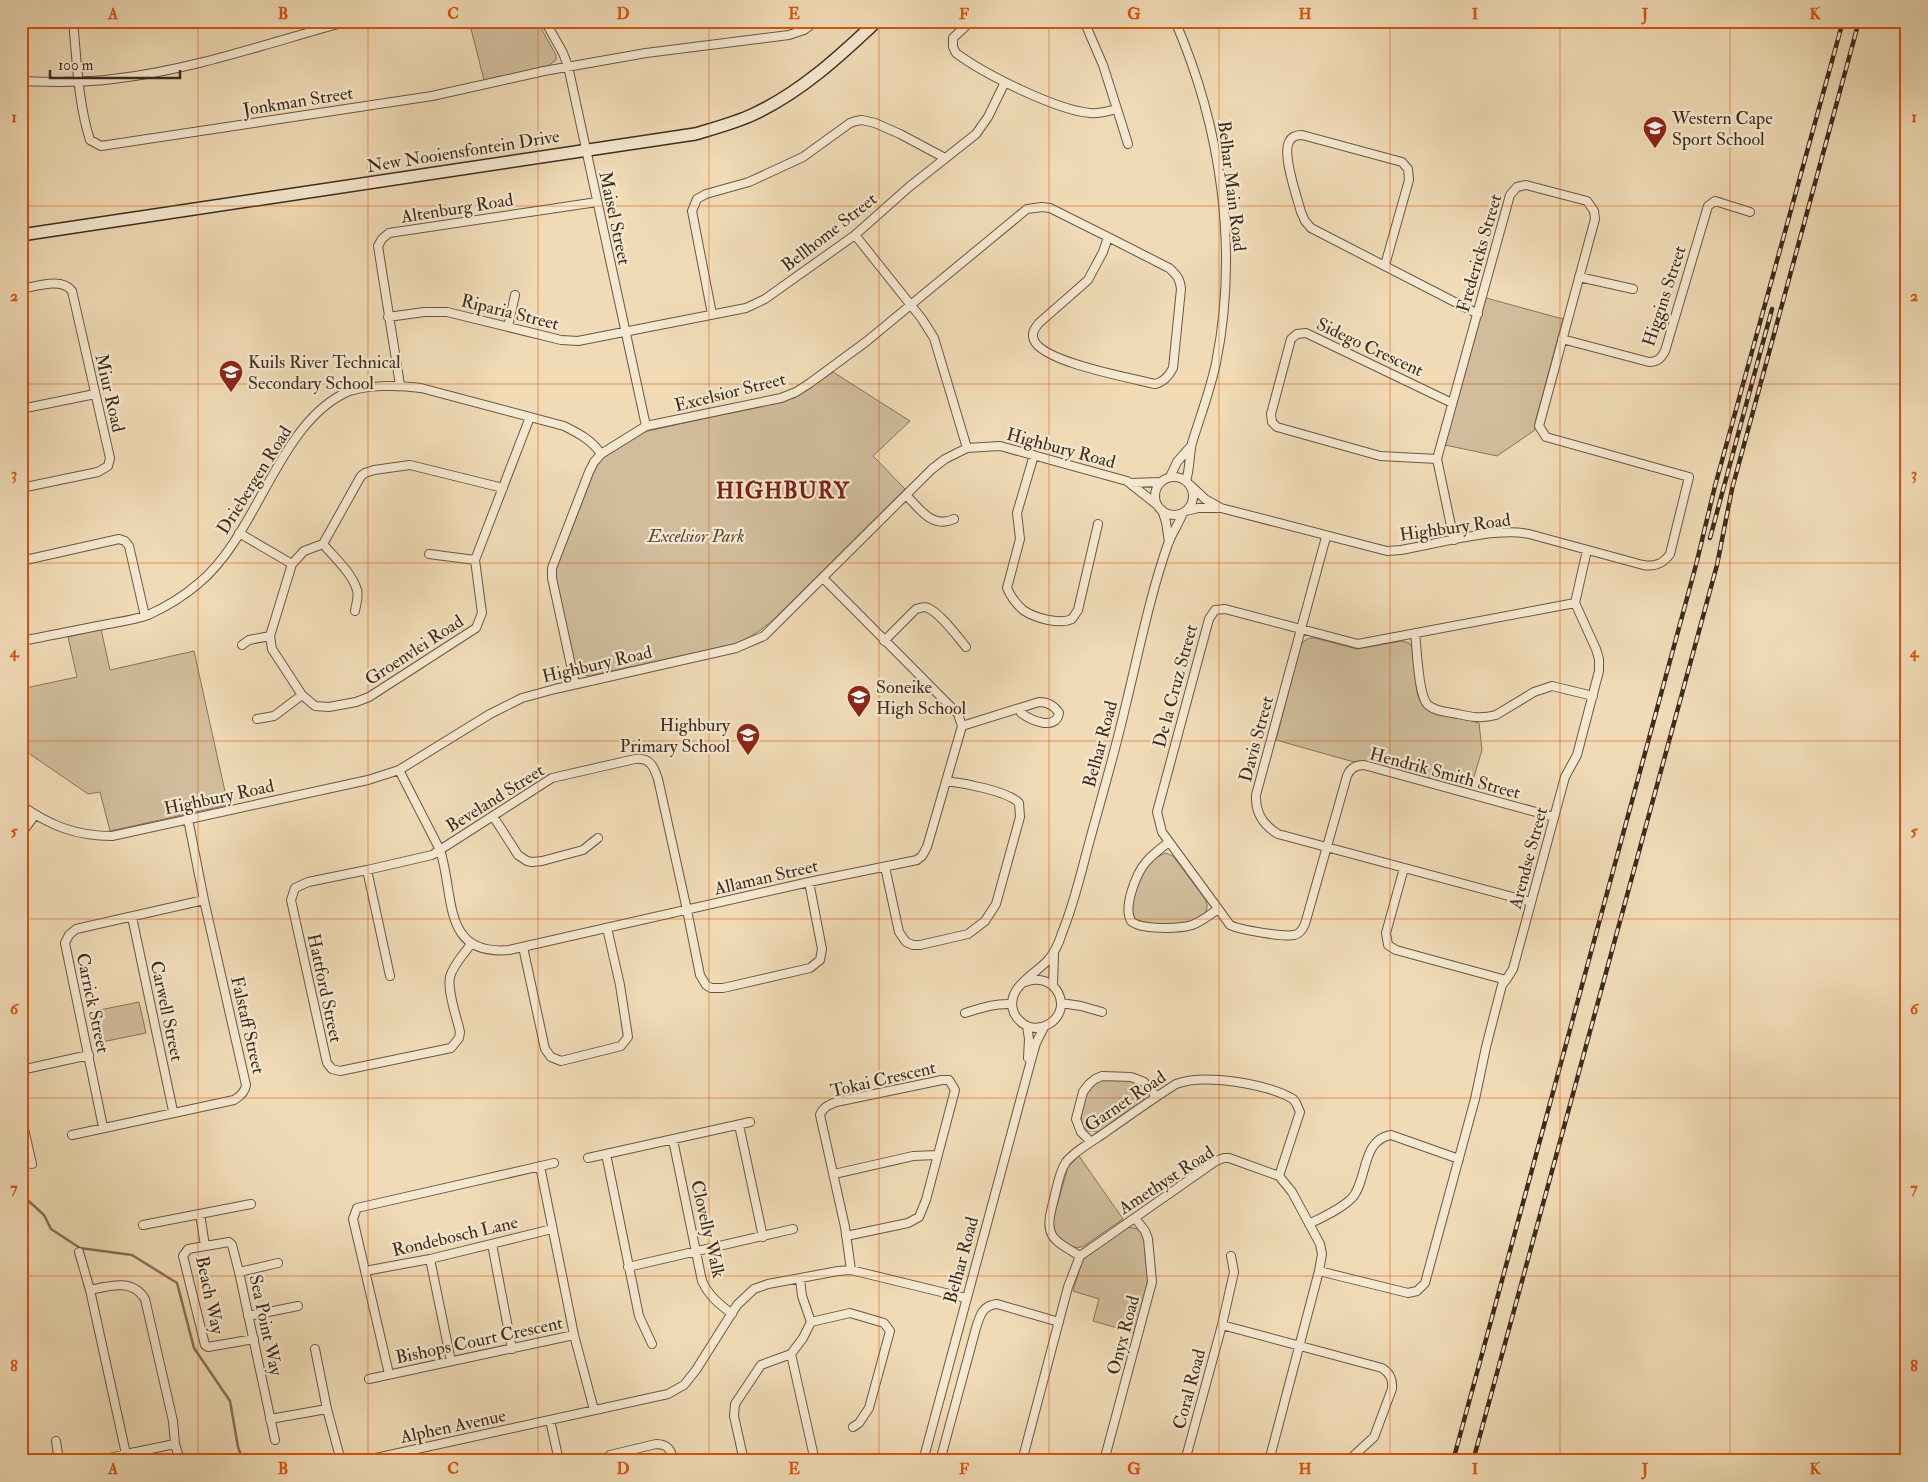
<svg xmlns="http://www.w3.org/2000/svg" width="1928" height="1482" font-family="'IM FELL Double Pica',serif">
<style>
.green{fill:#d1bd9c;stroke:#86745d}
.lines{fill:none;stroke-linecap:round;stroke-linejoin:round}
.stream{stroke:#83715a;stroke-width:2.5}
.street-casing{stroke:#695744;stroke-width:10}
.secondary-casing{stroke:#3c2b1e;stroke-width:14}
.street{stroke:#f5e8d0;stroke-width:8}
.secondary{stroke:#f5e8d0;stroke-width:11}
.rail-casing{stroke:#3c2b1e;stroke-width:4.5}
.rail{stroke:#f5e8d0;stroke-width:2.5;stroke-dasharray:8;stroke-linecap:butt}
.grid{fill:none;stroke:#d7540e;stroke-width:1;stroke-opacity:0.55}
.labels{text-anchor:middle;stroke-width:4.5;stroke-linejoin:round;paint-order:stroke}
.street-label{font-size:18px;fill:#3c2b1e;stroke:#f5e8d0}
.poi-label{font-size:18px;fill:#3c2b1e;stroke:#f5e8d0;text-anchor:start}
.park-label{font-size:18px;font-style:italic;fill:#5a4837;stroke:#f5e8d0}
.district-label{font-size:22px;font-weight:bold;letter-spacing:1px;fill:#7a1f14;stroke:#f5e8d0}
.neatline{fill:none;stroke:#d7540e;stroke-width:2}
.grid-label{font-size:16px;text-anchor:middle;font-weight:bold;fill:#d7540e}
</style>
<rect width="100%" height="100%" fill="#f0dbb6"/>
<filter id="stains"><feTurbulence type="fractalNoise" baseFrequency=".004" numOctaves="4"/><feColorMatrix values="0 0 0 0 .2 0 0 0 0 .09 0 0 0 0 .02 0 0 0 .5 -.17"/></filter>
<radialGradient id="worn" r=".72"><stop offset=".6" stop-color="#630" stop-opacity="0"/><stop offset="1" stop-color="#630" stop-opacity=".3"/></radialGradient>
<path class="green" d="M469,21H537L556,55V60L548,66L484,80Z
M1486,298L1563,319L1535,423V430L1497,456L1445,445Z
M833,372L910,421L873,456L905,489L774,619C761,631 748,639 731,645L589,676C579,674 576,669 573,659L556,578V570L595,469L603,458L644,432L794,398Z
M101,629L110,670L194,651L228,805L110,831L100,792L88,794L21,748V689L77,677L68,637Z
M1310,638H1315L1357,649L1402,641L1409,643C1424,661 1405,696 1430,710L1479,723L1482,750L1470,790L1362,761L1354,762L1276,740L1300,647L1304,641Z
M1166,853L1173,856L1205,899C1221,928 1145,929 1133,917C1128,896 1144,860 1166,853Z
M139,1002L146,1033L97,1043L90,1012Z
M1102,1079L1137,1081L1144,1087L1146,1093L1142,1102L1099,1132L1088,1131L1083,1126C1077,1111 1085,1086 1102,1079Z
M1079,1156L1123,1219L1084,1246C1073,1251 1065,1242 1055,1235L1052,1222L1068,1167Z
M1128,1227L1138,1229L1145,1238L1149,1272L1148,1285L1135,1333L1093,1321L1099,1299L1073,1291L1082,1262L1086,1256Z"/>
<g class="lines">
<path class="stream" d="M21,1194L44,1215L51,1229L80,1248L132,1255L177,1283L194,1348L230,1401L238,1447L243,1461"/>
<defs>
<path id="street" d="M73,21C77,61 78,103 90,140L101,146L432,96L544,71L646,53L789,35L804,30L816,21
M545,21L563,53L568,66L646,426
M971,21L953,38V47L956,53C984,74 1056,110 1090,113C1100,114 1108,111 1117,109L1128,144
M1084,21L1103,65L1117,109
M1175,21C1221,127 1239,249 1216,363C1210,391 1200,417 1192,443C1189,456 1190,469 1186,481
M21,81C52,82 82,83 113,79C193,70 271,42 349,21
M855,235L922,319L934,338L967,448
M1385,265L1409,180L1408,169L1402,162L1302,135C1296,135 1291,137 1289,142C1282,155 1297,197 1301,212L1305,221L1311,228L1478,314
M1579,277L1633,289
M21,289C37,286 62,277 72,291L110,458L108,466L98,472L21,488
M712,314L692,211L697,199L706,194L749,182L803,157L850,123L856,121L862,120L875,123L900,134L945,158
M388,317L424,312H447L561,340L578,341L746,308L765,299L855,235L909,187L976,134L988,117L1005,82
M508,327L515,295
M1562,339L1649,362C1658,362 1661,358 1665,351L1708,206L1715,201L1750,212
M400,385L378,246L382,239L389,233L597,202
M21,409L95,394
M1034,455L1017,513L1020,539L1007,588C1011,597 1016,604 1023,610C1035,618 1059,625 1072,619L1078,610L1098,524
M1437,459L1380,456L1277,427L1272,422L1271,414L1291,339L1297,334L1306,333L1452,403
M1155 496a19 19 0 1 1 38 0a19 19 0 1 1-38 0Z
M1170,477L1177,462L1191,446
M1130,483L1160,482
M1190,485L1205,499L1221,508L1387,551L1401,550C1437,544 1494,527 1529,534L1643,565C1655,567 1663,564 1670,554L1689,477L1546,437L1539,426L1595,219L1594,211L1587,201L1526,185L1517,187L1510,195L1437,459L1454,540
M503,488L410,465L374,470L365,473L361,476L323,544L304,551L292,564L270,636L272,649L302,695L315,706L329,707L356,702L369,697L476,628L482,613L475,560L530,417
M906,495C920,509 932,529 954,519
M1162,510L1166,522L1169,542
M1186,511L1198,508H1219
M239,533L292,564
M1326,537L1256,795C1255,813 1263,825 1278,834L1531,902
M323,544C334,557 352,573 357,590C359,597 356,604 355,611
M429,554L475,560
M21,561L119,539L125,541L129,546L145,616
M1415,633C1417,648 1418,696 1428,705C1436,712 1448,712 1458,714C1471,717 1482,719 1496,715L1534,692L1552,686L1593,696
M21,641C49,636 76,630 103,625C118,622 134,620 148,615C166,607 184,596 199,583C257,535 277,428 343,394C363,384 399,385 421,388L564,426C578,433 592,440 601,454
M884,641L916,609C921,608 924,606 928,608C941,614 957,636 966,647
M242,645L249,640L270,636
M575,684L552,578V568L589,472L594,462L601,454L646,426L781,398L796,392L810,383L867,341L1027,209L1042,207L1050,208L1108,237L1103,252L1088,280L1039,323C1035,328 1031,333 1034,340C1042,362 1131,378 1155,384C1164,382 1169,376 1173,368L1181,289C1180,279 1177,275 1169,268L1108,237
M257,719L274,716L302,695
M962,726L1039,702C1048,702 1054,705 1059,713C1056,731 1032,721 1021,713L1020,708
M399,770L440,850C455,895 441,956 509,950L809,882L917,860L922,856L927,847L962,726L958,714L823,578
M21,805C50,826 77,836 112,836L368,780L399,770L490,714L522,698L555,689L736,648L764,636L932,469L945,459L967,448L1000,446L1127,481L1156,504
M493,816L518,855L527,861L532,862L542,861L583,850L598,838
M1554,817L1364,765C1356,765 1350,768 1347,776L1305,924C1303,929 1300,934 1294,935C1283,937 1240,930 1230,925L1162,832L1157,812L1209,619L1215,610L1225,609L1358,644L1575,603
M21,834L35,815
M1169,842C1161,848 1152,855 1146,862C1136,874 1123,907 1131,921C1140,930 1179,929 1192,925C1201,922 1210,915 1218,909
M885,867L899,932L906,942L913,945H920L968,934L985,921L996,904L1020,817L1019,803C1008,791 963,783 946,781
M1404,868L1386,933L1388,945L1396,950L1506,980L1513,969L1565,777L1577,755L1599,671V659L1596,649L1575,603L1587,550
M367,870L390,976
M132,917L173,1111
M471,944C464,954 453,965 450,977C447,991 457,1018 460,1032L459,1038L451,1048L340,1071L332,1069L327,1063L291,900L295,888L308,882L367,870L432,855L552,778L635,759C650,757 654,767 658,779L687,910L700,975L706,985L711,988H723L810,968L820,960L822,949L809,882
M523,947L545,1049L551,1057L561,1061L621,1046L628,1037L620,985L607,928
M1025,982C1055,970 1075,1008 1049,1024C1042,1028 1034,1029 1027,1026C1021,1023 1017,1019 1014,1013C1004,988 1035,975 1048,960C1055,952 1059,943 1062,933C1075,902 1082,868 1091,836C1103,792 1116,748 1126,704C1139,651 1150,595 1168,544C1172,533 1179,523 1183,513
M1053,985L1054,954
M1061,1003L1081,1006L1102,1012
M965,1013C981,1008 995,1003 1012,1004
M1027,1026L1029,1039L1028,1058
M21,1070L89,1055
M21,1116L32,1164
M739,1125L763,1237
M103,1127L65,943L69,935L76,929L204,900
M72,1135L234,1100C241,1096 245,1092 246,1085L204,900L188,819
M673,1140L702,1281C709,1296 719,1304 732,1314
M1091,1142L1081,1132L1076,1119L1083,1092L1089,1084L1095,1079L1102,1076L1131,1077L1144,1082L1156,1096
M606,1154L639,1316L652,1344
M588,1158L750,1122
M540,1166L574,1335L594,1410
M834,1174L913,1156L937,1155
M200,1214L205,1246
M1309,1224C1323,1217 1341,1209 1352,1198C1368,1180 1361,1140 1391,1135L1459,1159
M143,1225L251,1204
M846,1236L908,1223L919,1217L926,1200L955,1090L949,1080H942L836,1102C829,1105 823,1107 820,1115L845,1227L851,1270
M492,1244L512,1349
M79,1252L90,1290
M1080,1256C1049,1238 1044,1235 1054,1199C1057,1187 1059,1172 1066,1162C1075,1151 1091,1142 1103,1134C1127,1117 1151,1100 1176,1084C1204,1073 1267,1084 1293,1099L1296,1103L1300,1112L1279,1176
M430,1259L451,1361
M628,1267L793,1229
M365,1271L430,1259L552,1229
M1319,1271L1408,1293L1417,1291L1425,1283L1475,1099L1486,1047L1502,985L1506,980
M239,1272L278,1263
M248,1316L298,1306
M811,1322L850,1313L884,1323L890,1331L869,1408L859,1423L853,1427
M1222,1325L1382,1368C1390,1373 1393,1379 1392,1389L1374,1437L1348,1461
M254,1339L208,1347L205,1345L183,1256L188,1249L229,1242L232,1245L239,1272L275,1440
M315,1349L327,1409L341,1461
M791,1354L815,1461
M389,1374L353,1219L357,1208L554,1163
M369,1379L574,1335
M270,1419L327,1409
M550,1420L559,1461
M56,1441L59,1461
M175,1444L126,1454L90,1290C109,1286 132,1278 145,1299L173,1421L175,1444L180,1461
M106,1459L126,1454
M362,1461L668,1394L684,1385L696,1370L737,1305L754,1289L768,1284L838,1271L851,1270L966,1298
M605,1461L610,1455L656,1444C668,1444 671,1450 674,1461
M744,1461L734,1416L735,1404L761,1365L791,1354L803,1338L811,1322L802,1296L800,1279
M923,1461L1029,1068L1036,1043L1044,1027
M940,1461L976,1328C980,1315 983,1305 997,1304L1059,1322
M1022,1461L1068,1287L1080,1256L1216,1161L1224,1158H1229L1279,1176L1292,1192L1320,1244L1322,1254L1319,1271L1269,1461
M1104,1461L1152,1282L1148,1239L1145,1231L1135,1218
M1185,1461L1222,1325L1234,1272L1231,1256"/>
<path id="secondary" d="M21,235L695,134C715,128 735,123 754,114C801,92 840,56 877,21"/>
</defs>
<use href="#street" class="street-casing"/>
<use href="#secondary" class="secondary-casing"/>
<use href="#street" class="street"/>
<use href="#secondary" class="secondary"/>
<defs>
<path id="rail" d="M1710,538L1772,309
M1453,1461L1696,565L1715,486L1843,21
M1473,1461L1717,565L1732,489L1859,21"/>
</defs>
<use href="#rail" class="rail-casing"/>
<use href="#rail" class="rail"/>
</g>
<path class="grid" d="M198,21V1461M368,21V1461M538,21V1461M709,21V1461M879,21V1461M1049,21V1461M1219,21V1461M1390,21V1461M1560,21V1461M1730,21V1461M21,206H1907M21,384H1907M21,563H1907M21,741H1907M21,919H1907M21,1098H1907M21,1276H1907"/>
<defs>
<symbol id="school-pin" viewBox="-11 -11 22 30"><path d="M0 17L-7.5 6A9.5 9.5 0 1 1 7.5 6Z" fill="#8f2418" stroke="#f5e8d0"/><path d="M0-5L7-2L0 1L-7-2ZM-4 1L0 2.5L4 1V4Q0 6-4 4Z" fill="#fff"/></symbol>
</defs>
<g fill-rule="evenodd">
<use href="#school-pin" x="1641" y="114" width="28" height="38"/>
<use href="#school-pin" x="217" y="358" width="28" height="38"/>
<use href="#school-pin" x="845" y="683" width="28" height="38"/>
<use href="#school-pin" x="734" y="721" width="28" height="38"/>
</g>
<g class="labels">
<g class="street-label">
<text transform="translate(298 101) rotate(-9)" y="6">Jonkman Street</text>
<text transform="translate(463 151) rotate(-9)" y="6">New Nooiensfontein Drive</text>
<text transform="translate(1232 186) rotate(83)" y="6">Belhar Main Road</text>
<text transform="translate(457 208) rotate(-9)" y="6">Altenburg Road</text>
<text transform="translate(615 218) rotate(78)" y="6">Maisel Street</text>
<text transform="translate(829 232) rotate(-38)" y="6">Bellhome Street</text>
<text transform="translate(1479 253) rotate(-74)" y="6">Fredericks Street</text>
<text transform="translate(1664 296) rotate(-72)" y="6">Higgins Street</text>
<text transform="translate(510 312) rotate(14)" y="6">Riparia Street</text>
<text transform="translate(1370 347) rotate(25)" y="6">Sidego Crescent</text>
<text transform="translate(730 392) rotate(-14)" y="6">Excelsior Street</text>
<text transform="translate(110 393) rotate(77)" y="6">Miur Road</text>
<text transform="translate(1061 448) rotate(15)" y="6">Highbury Road</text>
<text transform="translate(254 480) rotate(-58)" y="6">Driebergen Road</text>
<text transform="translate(1455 527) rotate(-8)" y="6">Highbury Road</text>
<text transform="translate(414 650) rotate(-33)" y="6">Groenvlei Road</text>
<text transform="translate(597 664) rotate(-13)" y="6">Highbury Road</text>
<text transform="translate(1175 686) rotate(-75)" y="6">De la Cruz Street</text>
<text transform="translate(1256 739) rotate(-75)" y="6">Davis Street</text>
<text transform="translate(1100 744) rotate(-75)" y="6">Belhar Road</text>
<text transform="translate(1445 773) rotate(15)" y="6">Hendrik Smith Street</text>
<text transform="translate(219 797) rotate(-12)" y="6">Highbury Road</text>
<text transform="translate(495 798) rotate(-32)" y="6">Beveland Street</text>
<text transform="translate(1528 858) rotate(-75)" y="6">Arendse Street</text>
<text transform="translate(766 877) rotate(-13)" y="6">Allaman Street</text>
<text transform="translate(325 988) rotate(78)" y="6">Hattford Street</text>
<text transform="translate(93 1003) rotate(78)" y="6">Carrick Street</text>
<text transform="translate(167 1011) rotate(78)" y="6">Carwell Street</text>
<text transform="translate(248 1025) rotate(77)" y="6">Falstaff Street</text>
<text transform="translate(883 1079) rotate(-13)" y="6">Tokai Crescent</text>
<text transform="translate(1125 1101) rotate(-34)" y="6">Garnet Road</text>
<text transform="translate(1166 1180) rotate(-33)" y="6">Amethyst Road</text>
<text transform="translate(708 1229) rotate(77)" y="6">Clovelly Walk</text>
<text transform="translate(455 1236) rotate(-13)" y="6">Rondebosch Lane</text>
<text transform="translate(961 1260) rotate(-75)" y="6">Belhar Road</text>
<text transform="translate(210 1295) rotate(78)" y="6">Beach Way</text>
<text transform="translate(266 1325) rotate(78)" y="6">Sea Point Way</text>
<text transform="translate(1123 1335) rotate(-75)" y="6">Onyx Road</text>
<text transform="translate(479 1340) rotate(-12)" y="6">Bishops Court Crescent</text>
<text transform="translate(1189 1389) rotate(-75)" y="6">Coral Road</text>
<text transform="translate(453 1426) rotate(-12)" y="6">Alphen Avenue</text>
</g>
<g class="poi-label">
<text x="1672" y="124">Western Cape<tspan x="1672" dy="21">Sport School</tspan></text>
<text x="248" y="368">Kuils River Technical<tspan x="248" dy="21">Secondary School</tspan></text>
<text x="876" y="693">Soneike<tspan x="876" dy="21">High School</tspan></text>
<text x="730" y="731" text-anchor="end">Highbury<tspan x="730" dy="21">Primary School</tspan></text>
</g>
<g class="park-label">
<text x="696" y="542">Excelsior Park</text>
</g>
<g class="district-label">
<text x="783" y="498">HIGHBURY</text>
</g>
</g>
<rect width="1928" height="1482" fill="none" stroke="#f0dbb6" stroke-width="55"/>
<path d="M50 70v8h130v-8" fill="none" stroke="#3c2b1e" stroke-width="2.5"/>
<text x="58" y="70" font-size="15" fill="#3c2b1e" stroke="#f5e8d0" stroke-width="4" paint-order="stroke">100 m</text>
<rect x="28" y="28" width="1872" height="1426" class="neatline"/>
<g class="grid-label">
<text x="113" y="19">A</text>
<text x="283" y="19">B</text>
<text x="453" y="19">C</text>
<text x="623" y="19">D</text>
<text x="794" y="19">E</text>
<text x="964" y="19">F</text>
<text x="1134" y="19">G</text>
<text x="1305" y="19">H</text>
<text x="1475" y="19">I</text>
<text x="1645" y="19">J</text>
<text x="1815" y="19">K</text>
<text x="14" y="122">1</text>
<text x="1914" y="122">1</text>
<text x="14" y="301">2</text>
<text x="1914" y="301">2</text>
<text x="14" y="479">3</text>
<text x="1914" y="479">3</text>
<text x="14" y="657">4</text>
<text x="1914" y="657">4</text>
<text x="14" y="836">5</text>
<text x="1914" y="836">5</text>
<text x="14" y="1014">6</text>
<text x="1914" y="1014">6</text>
<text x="14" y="1193">7</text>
<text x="1914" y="1193">7</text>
<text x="14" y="1371">8</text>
<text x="1914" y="1371">8</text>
<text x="113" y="1474">A</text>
<text x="283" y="1474">B</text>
<text x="453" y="1474">C</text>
<text x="623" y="1474">D</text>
<text x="794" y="1474">E</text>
<text x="964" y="1474">F</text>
<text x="1134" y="1474">G</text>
<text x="1305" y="1474">H</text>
<text x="1475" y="1474">I</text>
<text x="1645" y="1474">J</text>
<text x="1815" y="1474">K</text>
</g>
<rect width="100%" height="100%" filter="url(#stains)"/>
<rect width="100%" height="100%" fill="url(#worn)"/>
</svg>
